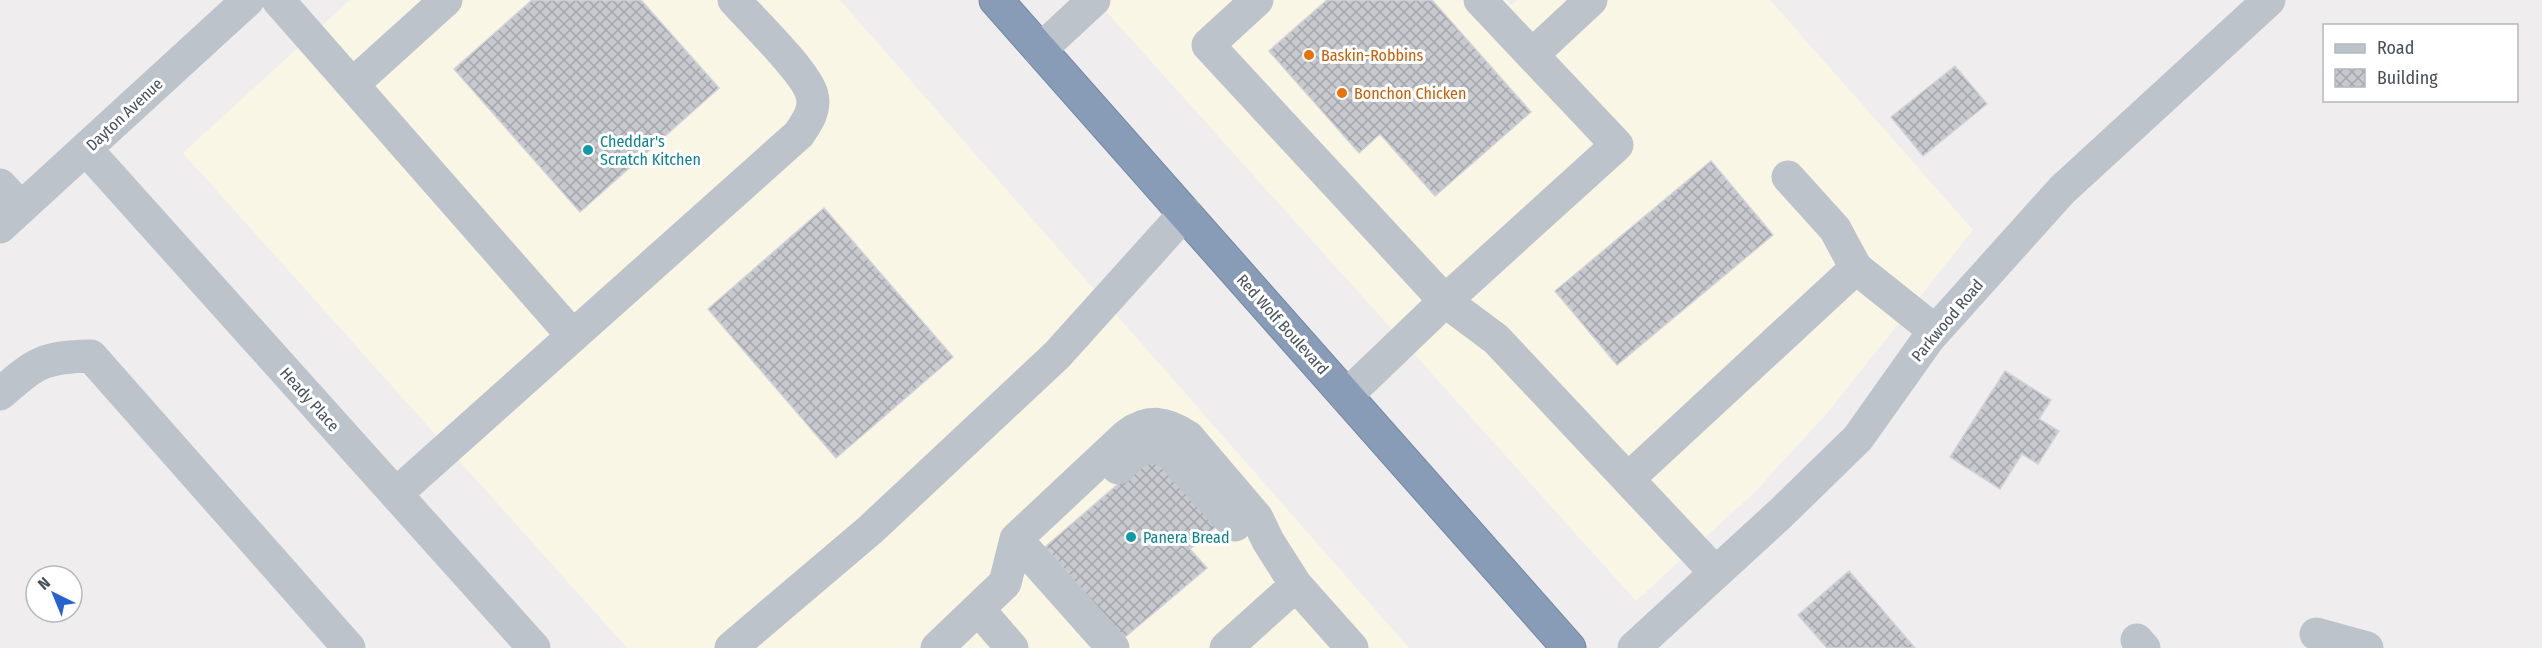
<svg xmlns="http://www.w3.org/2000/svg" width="2542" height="648" font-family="'Fira Sans Condensed',sans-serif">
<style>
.commercial{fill:#faf6e6}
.building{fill:url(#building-cross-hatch);stroke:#d1d3d8;stroke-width:1.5}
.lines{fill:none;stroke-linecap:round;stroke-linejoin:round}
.highway-casing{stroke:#7387a4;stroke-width:35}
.minor{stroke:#bcc3cb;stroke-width:33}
.highway{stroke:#889cb8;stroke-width:33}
.food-dot{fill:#e8710a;stroke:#fff;stroke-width:2}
.culture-dot{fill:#0f9aa8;stroke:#fff;stroke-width:2}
.labels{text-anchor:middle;stroke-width:6;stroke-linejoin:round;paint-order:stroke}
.food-label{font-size:16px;fill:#c56008;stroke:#fff;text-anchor:start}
.street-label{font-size:16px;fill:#474f59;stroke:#fff}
.culture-label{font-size:16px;fill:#0d838f;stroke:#fff;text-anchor:start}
</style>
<defs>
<pattern id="building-cross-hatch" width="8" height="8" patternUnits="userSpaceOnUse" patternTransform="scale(1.5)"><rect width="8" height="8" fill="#c7c9cf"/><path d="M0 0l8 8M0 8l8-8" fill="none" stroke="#a3a6ab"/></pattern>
</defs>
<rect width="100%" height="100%" fill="#efeded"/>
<path class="commercial" d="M350,0H840L1409,648H627L183,153Z
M1096,0H1507L1512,5L1517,0H1770L1973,230L1828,412L1756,491L1636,601Z"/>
<path class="building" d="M532,0H641L719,88L580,212L454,69Z
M1327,0H1432L1531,112L1435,196L1380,134L1359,153L1269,51Z
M1955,66L1987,104L1923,156L1891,117Z
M1711,161L1773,235L1617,365L1555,291Z
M824,208L953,357L836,458L708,309Z
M2005,371L2051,400L2039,419L2059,431L2038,464L2022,454L2000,489L1950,457Z
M1153,454L1216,527L1190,549L1207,568L1124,638L1045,547Z
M1849,571L1915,648H1827L1798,615Z"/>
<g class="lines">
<defs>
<path id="highway" d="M996,0L1569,648"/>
</defs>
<use href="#highway" class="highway-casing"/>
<path class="minor" d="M278,0L573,336
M1257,0L1208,45L1445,301L1496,339L1716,573
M1040,50L1094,0
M1532,55L1591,0
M353,84L446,0
M86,149L534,648
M1788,177L1835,229L1856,268L1935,331
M0,185L21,208
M0,227L248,0
M0,394C36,363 42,357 91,356L349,648
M1346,396L1445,301L1617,145L1480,0
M1118,468C1136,451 1142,442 1168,451L1235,525
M1628,479L1856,268
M396,494L799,134C807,122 816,110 812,95C807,73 751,19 734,0
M1016,539L1113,648
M979,610L1012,648
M2316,634L2367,648
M2137,640L2144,648
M731,648L870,530L1057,355L1185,213
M937,648L1005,583L1016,539L1127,435C1149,419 1166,422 1188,437L1257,518L1268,541L1296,585L1352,648
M1226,648L1296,585
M1634,648L1780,514L1858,438L1929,338L2062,190L2269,0"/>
<use href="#highway" class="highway"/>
</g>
<g class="food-dot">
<circle cx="1309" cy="55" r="6"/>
<circle cx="1342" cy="93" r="6"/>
</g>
<g class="culture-dot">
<circle cx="588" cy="150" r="6"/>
<circle cx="1131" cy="537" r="6"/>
</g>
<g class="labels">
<g class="food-label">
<text x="1321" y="61">Baskin-Robbins</text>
<text x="1354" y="99">Bonchon Chicken</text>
</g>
<g class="street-label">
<text transform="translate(124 114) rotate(-43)" y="6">Dayton Avenue</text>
<text transform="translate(1947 320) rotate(-50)" y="6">Parkwood Road</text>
<text transform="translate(1283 324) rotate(48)" y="6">Red Wolf Boulevard</text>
<text transform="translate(310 399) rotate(48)" y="6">Heady Place</text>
</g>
<g class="culture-label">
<text x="600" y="147">Cheddar's<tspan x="600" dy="18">Scratch Kitchen</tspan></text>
<text x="1143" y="543">Panera Bread</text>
</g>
</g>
<rect x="2323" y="24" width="195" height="78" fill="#ffffff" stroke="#b5b9bd" stroke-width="1.5"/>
<rect x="2335" y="44" width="30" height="9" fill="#bcc3cb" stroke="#b5b9bd" stroke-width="1.5"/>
<text x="2377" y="54" font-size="18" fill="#474f59">Road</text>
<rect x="2335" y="69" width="30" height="18" fill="url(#building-cross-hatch)" stroke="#b5b9bd" stroke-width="1.5"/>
<text x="2377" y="84" font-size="18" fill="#474f59">Building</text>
<g transform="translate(54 594) rotate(317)"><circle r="28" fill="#ffffff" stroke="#b5b9bd" stroke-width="1.5"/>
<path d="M0-4.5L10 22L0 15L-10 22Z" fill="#2663d0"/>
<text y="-9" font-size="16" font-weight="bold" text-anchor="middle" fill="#474f59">N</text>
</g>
</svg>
